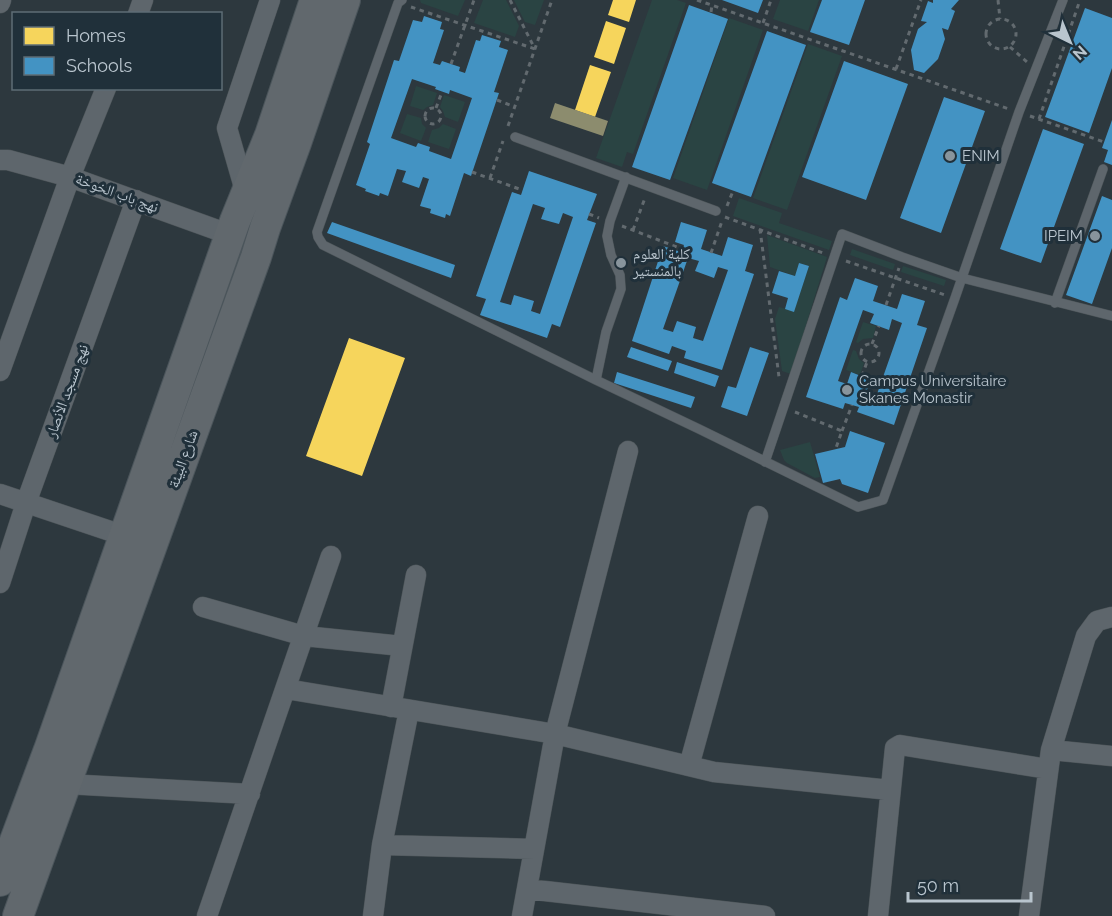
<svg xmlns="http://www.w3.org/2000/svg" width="1112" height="916" font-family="Raleway,'Noto Naskh Arabic',sans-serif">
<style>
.green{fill:#2a4443}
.homes{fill:#f6d55c}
.schools{fill:#4393c3;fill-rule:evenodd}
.industry{fill:#8c8c6e}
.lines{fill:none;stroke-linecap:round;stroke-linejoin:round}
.lane-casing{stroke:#4c5458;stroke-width:10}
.street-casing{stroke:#4c5458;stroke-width:21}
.primary-casing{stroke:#4b555b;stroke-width:32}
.path{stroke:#626a6f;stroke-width:3;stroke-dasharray:4.5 4.5;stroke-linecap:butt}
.lane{stroke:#5e666c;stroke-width:9}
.street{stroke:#5e666c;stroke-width:20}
.primary{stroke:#61686d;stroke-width:30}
.poi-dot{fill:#88949c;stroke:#20303a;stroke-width:2}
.labels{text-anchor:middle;stroke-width:6;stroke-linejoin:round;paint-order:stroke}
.poi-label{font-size:15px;fill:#b9c5ce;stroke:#20303a;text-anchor:start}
.street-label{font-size:15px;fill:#b9c5ce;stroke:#20303a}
</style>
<rect width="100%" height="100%" fill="#2d383e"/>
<path class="green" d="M420,0H465L458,16L421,3Z
M483,0H506L519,26L515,37L474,23Z
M514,0H544L535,25L525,22Z
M652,0H677L686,3L633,154L627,152L622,167L596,158Z
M780,0H819L808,31L773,19Z
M729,18L763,30L707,190L673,178Z
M808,44L842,56L787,210L753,198Z
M416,86L437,93L433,105L427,107L423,110L410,106Z
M444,95L465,102L458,122L445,117L443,111L440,107Z
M407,114L421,118L422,124L426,128L421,141L400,133Z
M443,124L456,129L449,149L428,142L432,130L439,128Z
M739,198L782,213L779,223L832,241L829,250L733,216Z
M767,235L827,257L791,374L782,371L775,319L779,307L794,311L809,266L799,263L795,276L770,267Z
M852,249L895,264L893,270L850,255Z
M903,266L946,280L944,286L901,272Z
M863,322L876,326L873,338L863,339L858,343L856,342Z
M853,350L856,351L859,359L864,363L860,375L846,370Z
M810,442L820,477L815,478L787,463L784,460L780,450Z"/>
<path class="homes" d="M613,0H636L629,22L608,15Z
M606,21L626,28L614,64L594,57Z
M590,65L611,72L595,117L575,110Z
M349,338L405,358L362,476L306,456Z"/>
<path class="schools" d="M722,0H763L758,13Z
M822,0H865L849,45L810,32Z
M933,0H959L951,9L955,11L948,30L942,28L945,39L938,59L924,73L914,70L911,50L918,29L927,22L921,21L928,1L933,3Z
M689,5L728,19L670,180L632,167Z
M1085,8L1112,18V68L1089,133L1045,117Z
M424,16L442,22L440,29L444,30L433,63L440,65L442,61L460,67L459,71L465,73L476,40L480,41L482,35L501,41L499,47L508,50L494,92L499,93L471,176L464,173L450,216L446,214L445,218L430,213L431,209L420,206L429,179L423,177L419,188L402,182L406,171L397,169L388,196L380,193L379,196L365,191L366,189L356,185L370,144L367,142L394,60L399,61L413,20L422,22ZM412,79L436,87L435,89L449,94L450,90L472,98L451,159L429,151L430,147L418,143L416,147L391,138Z
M767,31L806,45L751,197L712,183Z
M844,61L908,84L866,200L802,177Z
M944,97L985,111L941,233L900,218Z
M1112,120V165L1104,162L1108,150L1102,148Z
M1043,129L1084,144L1041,263L1000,249Z
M529,171L597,194L587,220L596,223L560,327L552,324L547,338L480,315L486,299L476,296L512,192L521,195ZM533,204L545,208L541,219L559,224L563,213L573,217L540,314L531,311L534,301L514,295L511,305L500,302Z
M1102,196L1112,200V248L1092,304L1066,295Z
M332,222L455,265L451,278L327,233Z
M681,222L707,230L701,249L722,256L728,237L753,245L745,271L754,274L722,370L684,358L686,351L672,346L669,354L632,341L663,246L681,252L684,245L675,242ZM688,258L699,261L695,271L714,278L718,267L728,270L703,341L693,338L696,327L677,321L673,332L663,329Z
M799,263L809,266L794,312L785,309L788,298L772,293L779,271L795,276Z
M855,278L878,286L873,301L897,309L902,294L925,301L917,325L927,328L894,425L857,412L859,407L845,403L843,409L806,397L840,297L847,300ZM863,310L874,314L870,323L889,330L892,319L902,323L877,394L867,390L871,380L851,372L847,384L838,381Z
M631,347L672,361L668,371L627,357Z
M750,347L769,353L747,416L721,407L728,386L736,388Z
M677,362L719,376L715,387L674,373Z
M617,372L695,397L691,408L614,383Z
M850,431L885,443L868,493L842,484L840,479L823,483L815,454L845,447Z"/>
<path class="industry" d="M555,103L608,121L603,136L550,118Z"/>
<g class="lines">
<defs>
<path id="lane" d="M402,0L398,3L317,232L318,237L323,245L596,380L699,429L858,507L883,500L955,298L1019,112L1063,0
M515,137L716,211
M1055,303L1103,169
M596,380L606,332L621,289L620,275L611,255L607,236L610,221L626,177
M765,462L842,234L902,257L962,278L1112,316"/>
<path id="street" d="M0,3L1,0
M138,14L143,0
M0,160H8L70,177L231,235
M246,194L227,128L270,0
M0,371L70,177L106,88
M0,494L125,536
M0,583L26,503L136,200
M203,607L304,636L402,646
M286,689L555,734L714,772L890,790
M391,707L416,575
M1051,750L1112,756
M689,766L758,516
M66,784L250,794
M382,845L534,849
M527,889L765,916
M207,916L331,556
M373,916L382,845L409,710
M522,916L555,734L628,451
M878,916L895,748L900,745L1048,769
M1029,916L1051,750L1086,636L1097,621L1112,617"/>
<path id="primary" d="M0,881L50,747L235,221L270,135L315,0
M18,916L256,257L265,228L296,143L345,0"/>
</defs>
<use href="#lane" class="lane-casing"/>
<use href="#street" class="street-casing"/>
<use href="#primary" class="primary-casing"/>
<path class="path" d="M510,0L535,49
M697,0L1009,109
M998,0L1000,19
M411,7L535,49
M711,12L712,5
M986 34a15 15 0 1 1 30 0a15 15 0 1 1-30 0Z
M763,23L771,0
M1010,47L1027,62
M451,64L474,0
M896,69L921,0
M497,100L515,107
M425 116a8 8 0 1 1 16 0a8 8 0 1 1-16 0Z
M436,108L442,92
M1030,116L1104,142
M1039,119L1080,0
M508,126L552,0
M472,172L522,190
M490,178L503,141
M727,206L733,191
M589,214L599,218
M725,217L823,253
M622,226L682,249
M760,229L779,377
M633,230L645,198
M711,253L722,221
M846,261L945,295
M886,305L899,268
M861 353a9 9 0 1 1 18 0a9 9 0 1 1-18 0Z
M872,344L879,326
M862,376L867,362
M795,412L842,431L836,448
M842,431L852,405"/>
<use href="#lane" class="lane"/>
<use href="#street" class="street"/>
<use href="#primary" class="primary"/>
</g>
<g class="poi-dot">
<circle cx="950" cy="156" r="6"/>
<circle cx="1095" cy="236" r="6"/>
<circle cx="621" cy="263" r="6"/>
<circle cx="847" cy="390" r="6"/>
</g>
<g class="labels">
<g class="poi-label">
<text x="962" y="161">ENIM</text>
<text x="1083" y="241" text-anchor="end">IPEIM</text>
<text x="633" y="259">كلية العلوم<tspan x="633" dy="17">بالمنستير</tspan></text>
<text x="859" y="386">Campus Universitaire<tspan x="859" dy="17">Skanes Monastir</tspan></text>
</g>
<g class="street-label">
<text transform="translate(117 193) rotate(20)" y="5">نهج باب الخوخة</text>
<text transform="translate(67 391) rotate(-70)" y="5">نهج مسجد الأنصار</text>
<text transform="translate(183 459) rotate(-70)" y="5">شارع البيئة</text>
</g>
</g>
<rect x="12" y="12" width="210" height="78" fill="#20303a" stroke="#5d6c75" stroke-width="1.5"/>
<rect x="24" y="27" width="30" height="18" fill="#f6d55c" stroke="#5d6c75" stroke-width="1.5"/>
<text x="66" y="42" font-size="18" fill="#b9c5ce">Homes</text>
<rect x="24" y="57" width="30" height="18" fill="#4393c3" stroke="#5d6c75" stroke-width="1.5"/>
<text x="66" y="72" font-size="18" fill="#b9c5ce">Schools</text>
<g transform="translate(1070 42) rotate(137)" stroke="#20303a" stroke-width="4.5" paint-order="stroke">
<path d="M0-4.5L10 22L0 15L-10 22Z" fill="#b9c5ce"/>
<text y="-9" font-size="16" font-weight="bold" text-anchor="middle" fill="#b9c5ce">N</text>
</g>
<path d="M908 892v9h123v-9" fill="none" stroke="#b9c5ce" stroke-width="3"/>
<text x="917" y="892" font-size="18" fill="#b9c5ce" stroke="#20303a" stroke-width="4.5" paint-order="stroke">50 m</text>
</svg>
